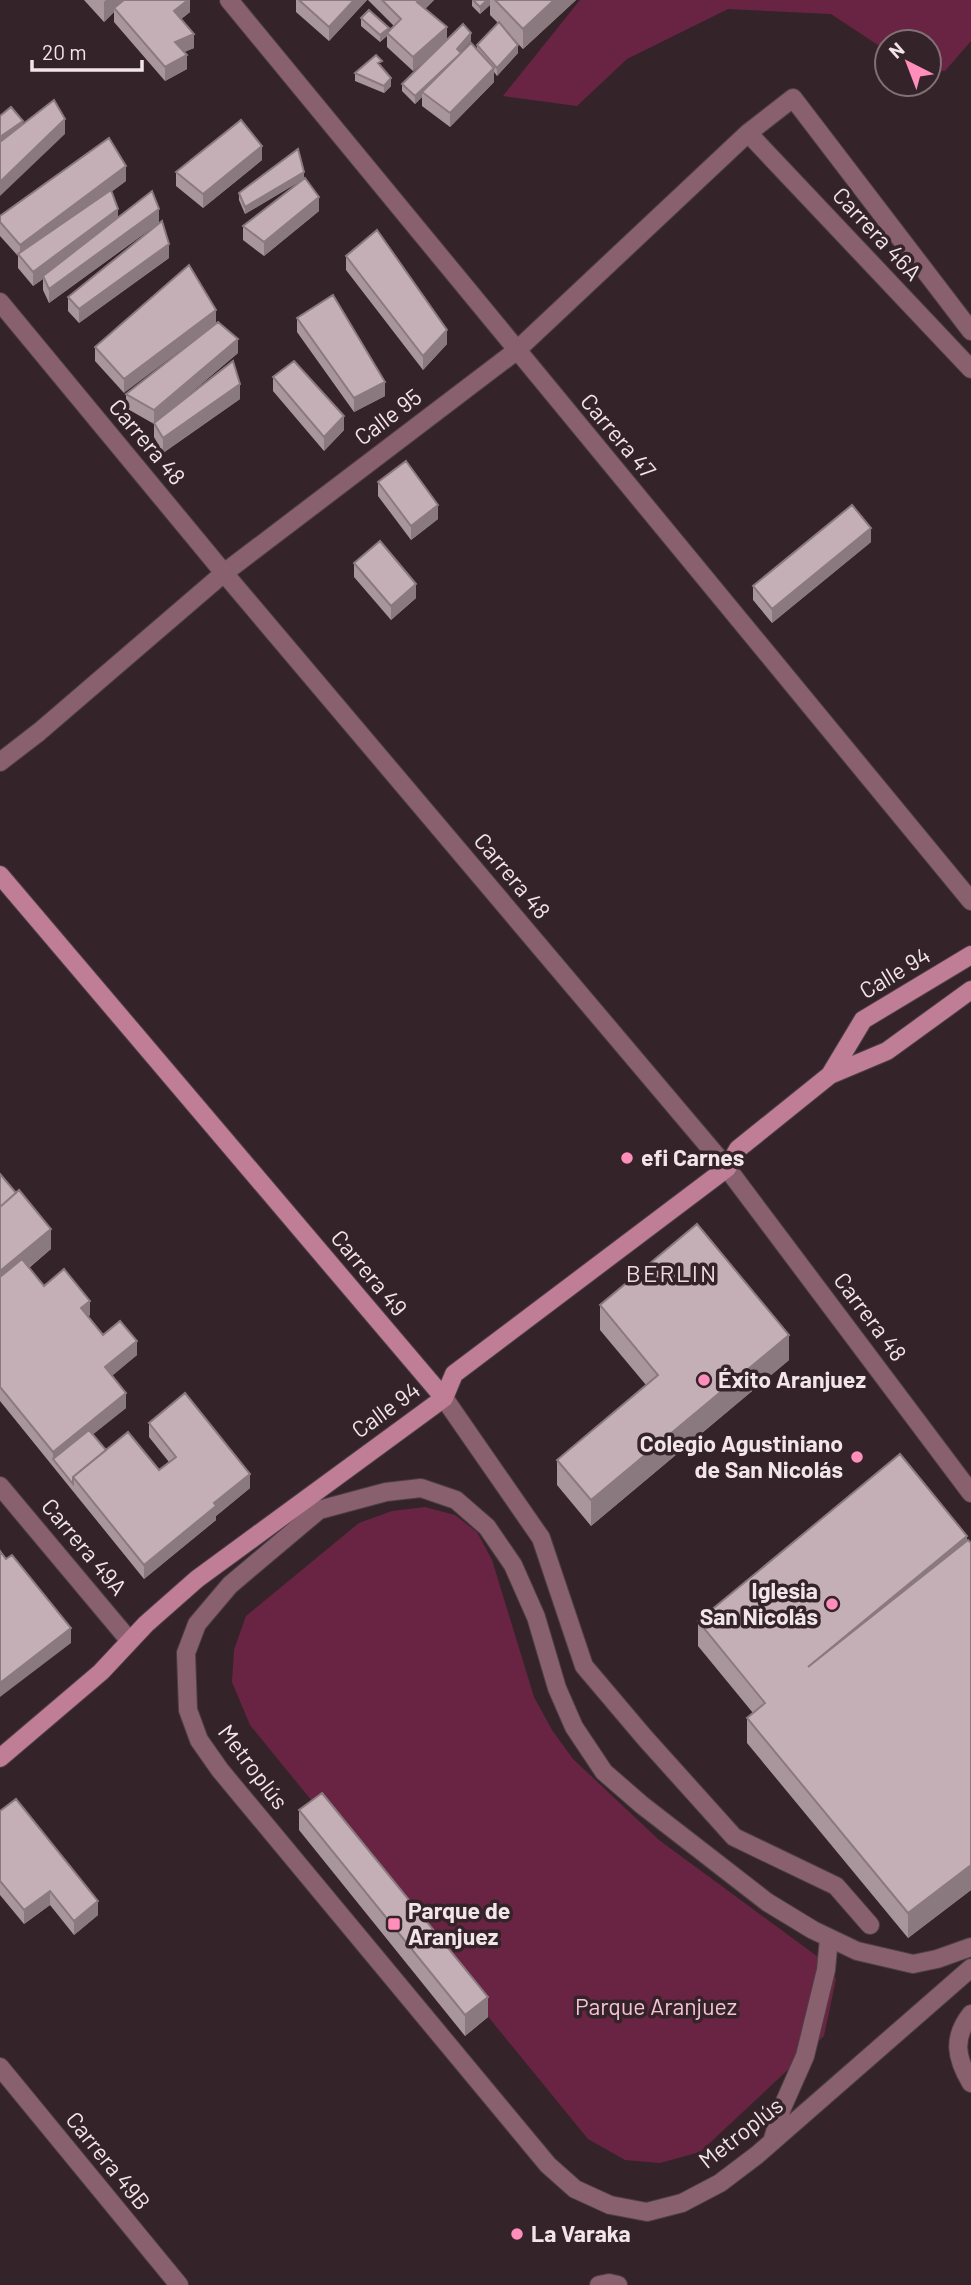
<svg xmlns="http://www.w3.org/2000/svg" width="971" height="2285" font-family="Barlow,sans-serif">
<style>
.green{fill:#6a2443}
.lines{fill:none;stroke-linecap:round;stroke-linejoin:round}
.lane-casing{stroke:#4e3f45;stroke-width:20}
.street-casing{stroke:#4e3f45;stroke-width:20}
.secondary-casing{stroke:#4e3f45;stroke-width:20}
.lane{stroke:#89606e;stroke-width:18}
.street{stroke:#89606e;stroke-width:18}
.secondary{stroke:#bf7d96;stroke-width:18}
.wall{fill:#a9969d}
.shaded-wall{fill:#8a7a7f}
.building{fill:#c5afb6;stroke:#8a7a7f;stroke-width:2}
.poi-dot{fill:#ff8ebb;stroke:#34242a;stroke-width:2.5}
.labels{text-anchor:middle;stroke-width:7;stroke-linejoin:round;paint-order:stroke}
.street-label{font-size:23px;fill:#f1e5e9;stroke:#34242a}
.poi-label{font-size:23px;font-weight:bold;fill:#f1e5e9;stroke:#34242a;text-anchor:start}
.park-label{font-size:23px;fill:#f6c2d4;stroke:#34242a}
.neighbourhood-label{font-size:24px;letter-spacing:2px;fill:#efd8e0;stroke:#34242a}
</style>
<rect width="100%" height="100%" fill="#34242a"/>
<path class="green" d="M580,0H971V41L945,71L929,70V42H887V51L831,14L728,9L627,59L577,106L503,96Z
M425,1507L455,1515L477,1532L492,1560L534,1697L552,1730L573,1759L659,1840L818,1957L836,1979L824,2036L700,2152L660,2163L625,2160L588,2139L250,1725L232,1682L234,1650L246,1616L359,1523L392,1511Z"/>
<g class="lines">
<defs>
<path id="lane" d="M971,1947L937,1959L913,1964L857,1951L813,1930L767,1902L642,1805L604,1772L574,1727L557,1688L536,1617L513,1565L487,1527L456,1500L421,1488L386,1492L319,1510L230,1585L197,1624L186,1653L188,1710L199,1740L220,1770L548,2165L575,2189L610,2205L647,2212L682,2203L720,2183L757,2155L971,1968
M772,2142L782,2108L805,2056L826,1970L829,1938"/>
<path id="street" d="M229,0L971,901
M748,133L971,369
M0,302L224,573L727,1168L971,1493
M0,762L39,732L224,573L516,351L748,133L793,98L971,331
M444,1398L541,1538L584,1666L645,1738L734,1837L836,1886L870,1925
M0,1486L129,1640
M971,2014C952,2038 956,2058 971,2083
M0,2067L179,2285
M599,2285L609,2283L618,2285"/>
<path id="secondary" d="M0,875L444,1398
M830,1075L863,1020L971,955
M0,1758L101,1672L146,1624L197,1579L444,1398L454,1374L727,1168L738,1149L830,1075L887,1051L971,990"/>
</defs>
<use href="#lane" class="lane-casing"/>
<use href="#street" class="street-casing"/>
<use href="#secondary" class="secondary-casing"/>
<use href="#lane" class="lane"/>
<use href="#street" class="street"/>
<use href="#secondary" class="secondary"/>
</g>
<path class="wall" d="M84,0H190V12L181,19L194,48L184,52L187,69L165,81L114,22V12L104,22Z
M296,0H367L329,41L296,12Z
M368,0H434L425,9L447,40L471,41L460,52L461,53L477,49V45L498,23L490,15V5L480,14L472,6V0H576L523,49L508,33L518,53L497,76L494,72V82L450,127L422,106V97L415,104L402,91V84L429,57L413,71L387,47V36L380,42L361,26V18L389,32L394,26Z
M382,68L391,86L384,93L355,81V73Z
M262,160L203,208L176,186V172Z
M304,179L319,211L264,256L243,240V226L302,180L245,214L239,200V193Z
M126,181L111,192L118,218L159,223L49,303L43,290V279L33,286L18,268V256L0,236V216Z
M346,256L447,344L423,370L346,270Z
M169,258L79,323L68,311V297Z
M189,265L124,393L95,361V347Z
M297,318L385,396L354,412L297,332Z
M238,353L173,408L240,399L163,453L154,437V424L126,408V394Z
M273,377L344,430L324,451L273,391Z
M378,482L438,519L411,540L378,496Z
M871,542L772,623L753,600V586Z
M354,563L416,598L391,620L354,577Z
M0,1174L51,1249L29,1268L44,1286L90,1315L88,1316L103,1335L137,1355L111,1376L126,1408L93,1434L106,1450L159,1470L169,1462L149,1437V1423L250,1488L216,1516V1520L144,1579L0,1401Z
M600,1305L789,1360L591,1526L557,1485V1460L646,1385L600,1330Z
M967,1541L971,1543V1890L908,1938L747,1743V1718L753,1713L698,1646V1621Z
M299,1810L488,2017L465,2036L299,1830Z
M0,1811L98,1915L74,1935L50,1905L24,1924L0,1895Z"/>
<path class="shaded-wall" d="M106,0H128L114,8V12L104,22V2Z
M188,0H190V12L174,25V11Z
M354,0H367L329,41V27Z
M420,0H434L417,16V2Z
M487,0H490V5L480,14V7Z
M554,0H576L523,49V29Z
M447,27V42L413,71V57Z
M389,28L387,36L380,42V35Z
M471,33V41L457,56V49Z
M194,34V48L175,56V42Z
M518,45V53L497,76V68Z
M461,53L422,92V97L415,104V96Z
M187,55V69L165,81V67Z
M494,68V82L450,127V113Z
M391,78V86L384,93V86Z
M65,119V134L0,196V182Z
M23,121V128L0,144V137Z
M262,146V160L203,208V194Z
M126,166V181L21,258L20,257V245Z
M304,172V179L245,214V207Z
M319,197V211L264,256V242Z
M118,209V223L43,276V279L33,286V272Z
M159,209V223L49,303V289Z
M169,244V258L79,323V309Z
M216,310V324L124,393V379Z
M447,330V344L423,370V356Z
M238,339V353L154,424V410Z
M385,382V396L354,412V398Z
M240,384V399L163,453V438Z
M344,416V430L324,451V437Z
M438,505V519L411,540V526Z
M871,528V542L772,623V609Z
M416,584V598L391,620V606Z
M51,1229V1249L0,1291V1271Z
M90,1301V1315L81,1322V1308Z
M789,1335V1360L591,1526V1500Z
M137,1341V1355L105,1382V1367Z
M126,1393V1408L56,1464L53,1459V1452Z
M250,1474V1488L216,1516V1520L144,1579V1565L214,1503Z
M967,1536V1561L808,1667Z
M71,1628V1643L0,1697V1683Z
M971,1865V1890L908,1938V1913Z
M50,1891V1905L24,1924V1910Z
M98,1901V1915L74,1935V1921Z
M488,1997V2017L465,2036V2015Z"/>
<path class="building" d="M124,0H188L174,11L194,34L175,42L187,55L165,67L114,8Z
M299,0H354L329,27Z
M382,0H420L417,2L447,27L413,57L387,33L401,19Z
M473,0H487L480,7Z
M495,0H554L523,29Z
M369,10L389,28L380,35L361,18Z
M499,22L518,45L497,68L477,45Z
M463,24L471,33L457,49L461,53L415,96L402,84Z
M471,43L494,68L450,113L422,92Z
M376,55L382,61L378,63L391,78L384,86L355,73Z
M54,100L65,119L0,182V142Z
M11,107L23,121L0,137V116Z
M241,120L262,146L203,194L176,172Z
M109,138L126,166L20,245L0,222V216Z
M298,149L304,172L245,207L239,193Z
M305,178L319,197L264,242L243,226Z
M111,190L118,209L33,272L18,254Z
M152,191L159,209L49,289L43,276Z
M162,221L169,244L79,309L68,297Z
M377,230L447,330L423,356L346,256Z
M189,265L216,310L124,379L95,347Z
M333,295L385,382L354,398L297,318Z
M218,322L238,339L154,410L126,394Z
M233,361L240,384L163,438L154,423Z
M294,361L344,416L324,437L273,377Z
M406,461L438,505L411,526L378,482Z
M852,505L871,528L772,609L753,586Z
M380,541L416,584L391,606L354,563Z
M0,1174L16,1193L0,1207Z
M19,1190L51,1229L0,1271V1207Z
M697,1224L789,1335L591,1500L557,1460L658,1375L600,1305Z
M22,1259L44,1286L64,1269L90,1301L81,1308L103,1335L120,1321L137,1341L105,1367L126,1393L53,1452L0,1387V1277Z
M185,1393L250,1474L214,1503L216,1506L144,1565L73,1477L128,1432L159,1470L176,1457L149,1423Z
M89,1430L106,1450L73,1477V1484L53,1459Z
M900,1454L967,1536L808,1667L968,1540L971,1543V1865L908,1913L747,1718L765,1703L698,1621Z
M0,1551L6,1559L12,1555L71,1628L0,1683Z
M322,1793L488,1997L465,2015L299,1810Z
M16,1799L98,1901L74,1921L50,1891L24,1910L0,1881V1811Z"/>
<g class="poi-dot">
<circle cx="627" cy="1158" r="7"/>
<circle cx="704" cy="1380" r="7"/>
<circle cx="857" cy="1457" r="7"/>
<circle cx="832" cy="1604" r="7"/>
<rect x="387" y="1917" width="14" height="14" rx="3.5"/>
<circle cx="517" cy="2234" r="7"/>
</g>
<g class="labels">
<g class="street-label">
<text transform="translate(877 234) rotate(47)" y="8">Carrera 46A</text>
<text transform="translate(388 417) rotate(-37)" y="8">Calle 95</text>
<text transform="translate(618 436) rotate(50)" y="8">Carrera 47</text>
<text transform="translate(147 442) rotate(50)" y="8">Carrera 48</text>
<text transform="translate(512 876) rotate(50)" y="8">Carrera 48</text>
<text transform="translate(895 973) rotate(-31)" y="8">Calle 94</text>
<text transform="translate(369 1273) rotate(50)" y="8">Carrera 49</text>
<text transform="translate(870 1317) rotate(53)" y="8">Carrera 48</text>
<text transform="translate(386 1410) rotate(-36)" y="8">Calle 94</text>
<text transform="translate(84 1547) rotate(50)" y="8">Carrera 49A</text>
<text transform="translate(253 1767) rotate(53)" y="8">Metroplús</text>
<text transform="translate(741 2133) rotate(-38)" y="8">Metroplús</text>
<text transform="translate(108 2161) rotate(51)" y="8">Carrera 49B</text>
</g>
<g class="poi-label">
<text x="641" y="1166">efi Carnes</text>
<text x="718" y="1388">Éxito Aranjuez</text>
<text x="843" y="1452" text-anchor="end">Colegio Agustiniano<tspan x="843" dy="26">de San Nicolás</tspan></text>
<text x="818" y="1599" text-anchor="end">Iglesia<tspan x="818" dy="26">San Nicolás</tspan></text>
<text x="408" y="1919">Parque de<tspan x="408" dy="26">Aranjuez</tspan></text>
<text x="531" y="2242">La Varaka</text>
</g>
<g class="park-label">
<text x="656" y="2015">Parque Aranjuez</text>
</g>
<g class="neighbourhood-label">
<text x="672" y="1282">BERLIN</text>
</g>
</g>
<g transform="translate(908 63) rotate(318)"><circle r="33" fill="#34242a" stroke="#807176" stroke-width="2"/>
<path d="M0-5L12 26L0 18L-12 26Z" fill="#ff8ebb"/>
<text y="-10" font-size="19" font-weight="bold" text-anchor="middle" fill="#f1e5e9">N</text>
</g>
<path d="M32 60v10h110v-10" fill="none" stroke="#f1e5e9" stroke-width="3.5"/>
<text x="42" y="60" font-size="21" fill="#f1e5e9" stroke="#34242a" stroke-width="5" paint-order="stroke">20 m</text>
</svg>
